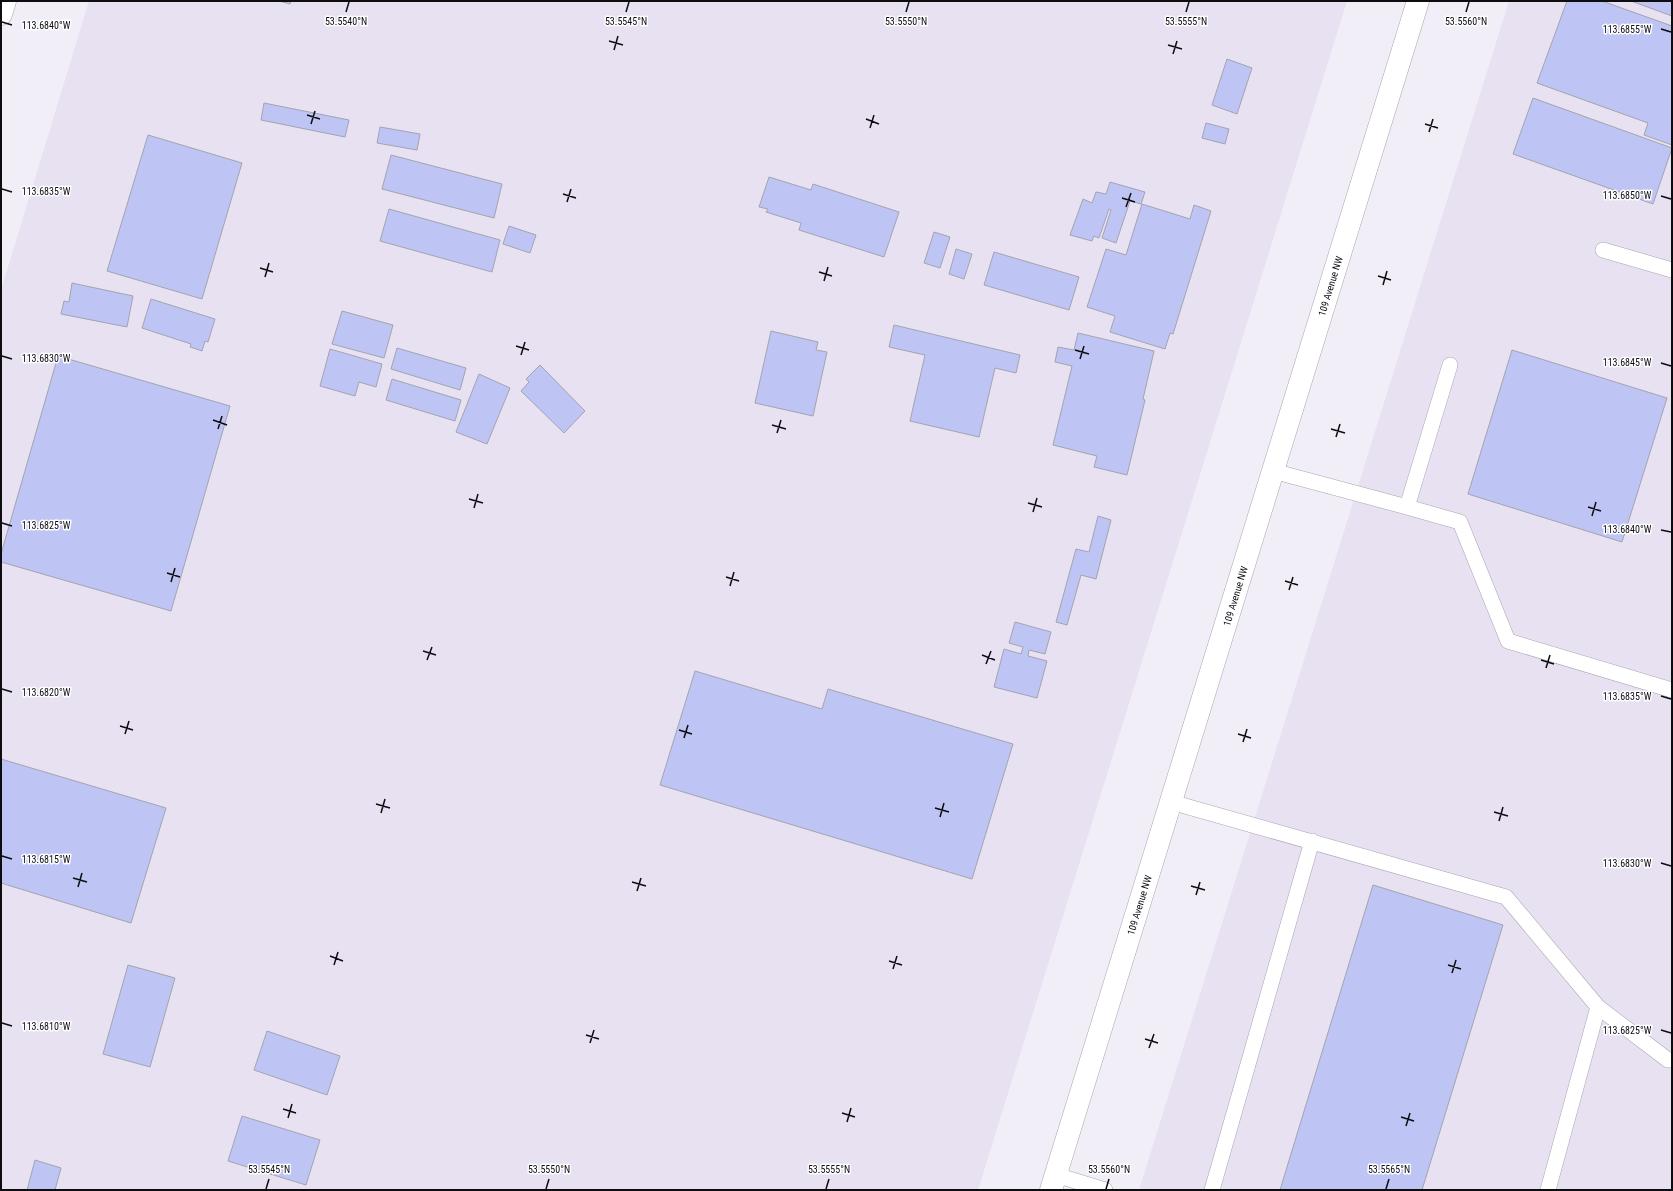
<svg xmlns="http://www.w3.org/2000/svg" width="1673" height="1191" font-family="'Roboto Condensed',sans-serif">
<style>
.built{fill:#e7e1f2}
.building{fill:#bec4f4;stroke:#a3a4ae}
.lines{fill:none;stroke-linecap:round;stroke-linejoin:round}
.lane-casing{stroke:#a9a5af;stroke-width:16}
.street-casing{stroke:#a9a5af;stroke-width:23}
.lane{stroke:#fff;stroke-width:15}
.street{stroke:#fff;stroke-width:22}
.ticks{fill:none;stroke:#0d0c0f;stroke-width:1.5}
.labels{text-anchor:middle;stroke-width:3;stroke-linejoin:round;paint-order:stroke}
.street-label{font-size:10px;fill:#0d0c0f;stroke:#fefdff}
.ticks-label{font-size:10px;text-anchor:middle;fill:#0d0c0f;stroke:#fefdff;stroke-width:3;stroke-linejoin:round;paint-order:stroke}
</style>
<rect width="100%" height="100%" fill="#f2eef8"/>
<path class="built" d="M89,1H1347L978,1190H1V290Z
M1509,1H1672V1190H1139Z"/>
<path class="building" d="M279,1H291L290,4Z
M1567,1H1602L1672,26V145L1644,135L1648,123L1537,83Z
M1631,1H1672V16Z
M1227,59L1252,68L1237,114L1212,105Z
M1533,98L1672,148L1653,204L1513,154Z
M264,103L349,120L345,137L261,120Z
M1206,123L1229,129L1225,144L1202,138Z
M380,127L420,134L417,150L377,143Z
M148,135L242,163L202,299L107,271Z
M391,155L502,184L494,218L382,189Z
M769,177L811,190L813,184L899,212L884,257L799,230L801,223L766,212L768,209L759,207Z
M1110,182L1145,192L1141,204L1130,201L1116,243L1102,238L1111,210L1109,209L1099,238L1094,236L1092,241L1070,235L1083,199L1092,203L1096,192L1106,194Z
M1142,204L1190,219L1194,205L1211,211L1173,334L1170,333L1165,349L1110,332L1115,316L1087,307L1106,249L1126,255Z
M389,209L500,240L492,272L380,241Z
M509,226L536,235L530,253L503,244Z
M934,232L950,237L940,268L924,263Z
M956,249L972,254L964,279L949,274Z
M994,252L1079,277L1069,310L984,285Z
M72,283L133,296L127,327L61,314L64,301L69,302Z
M151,299L215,319L208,342L205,341L202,351L190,347L191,344L142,328Z
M342,311L393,325L384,358L332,344Z
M894,325L1020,355L1016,373L995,368L979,437L910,421L925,355L889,347Z
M771,331L818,342L816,350L827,352L813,416L755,403Z
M1078,333L1154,351L1143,399L1145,400L1127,475L1094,467L1097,456L1053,445L1072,366L1055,362L1058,347L1074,350Z
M397,348L466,368L460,390L391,369Z
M330,349L382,364L376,387L359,382L355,396L320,386Z
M1512,350L1667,398L1622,542L1468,494Z
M58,356L230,406L171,611L1,562V554Z
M540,365L585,411L564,433L521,391L529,382L526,379Z
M479,374L510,388L487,444L456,432Z
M392,379L461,400L455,421L386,400Z
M1098,516L1111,520L1096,579L1081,575L1067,625L1056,622L1076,549L1089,552Z
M1015,622L1051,632L1045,654L1029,650L1028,656L1047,661L1037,698L994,687L1004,649L1021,654L1023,647L1009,643Z
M695,671L822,709L828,689L1013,744L972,879L660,785Z
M1,759L166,808L131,923L1,883Z
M1373,885L1503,925L1422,1190H1280Z
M128,965L175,978L150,1067L103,1054Z
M267,1031L340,1056L327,1095L254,1070Z
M242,1116L320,1140L306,1185L228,1161Z
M35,1160L61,1168L55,1190H27Z"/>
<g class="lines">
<defs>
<path id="lane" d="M1603,250L1672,270
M1273,471L1407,507L1450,365
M1407,507L1460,522L1508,641L1672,690
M1171,802L1506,897L1598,1007L1548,1190
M1598,1007L1668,1060H1672
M1056,1175L1105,1190
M1212,1190L1312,841"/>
<path id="street" d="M1,14L5,1
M1051,1190L1418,1"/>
</defs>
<use href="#lane" class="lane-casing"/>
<use href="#street" class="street-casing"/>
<use href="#lane" class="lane"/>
<use href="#street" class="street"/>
</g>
<path class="ticks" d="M346,12L349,2M626,12L629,2M906,12L909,2M1186,12L1189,2M1466,12L1469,2M2,22L12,25M1661,29L1671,32M609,41L623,45M1168,45L1182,49M614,50L618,36M1173,54L1177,41M307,115L320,119M866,119L879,124M311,124L315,111M1425,124L1438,128M870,128L874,115M1429,132L1433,119M2,189L12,192M563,194L576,198M1661,196L1671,199M1122,198L1135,202M567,202L571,189M1126,207L1131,193M260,268L273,272M819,272L832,276M1378,276L1391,280M265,277L269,263M824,281L828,267M1383,285L1387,271M516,346L529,350M1075,350L1089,354M521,355L525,342M2,356L12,359M1080,359L1084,346M1661,363L1671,366M213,420L227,425M772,425L786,429M218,429L222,416M1331,429L1345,433M777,433L781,420M1336,437L1340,424M469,499L483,503M1028,503L1042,507M1588,507L1601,511M474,508L478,494M1033,512L1037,498M1592,516L1596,502M2,523L12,526M1661,530L1671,532M167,573L180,577M726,577L739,581M1285,581L1298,585M171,582L175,568M730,586L734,572M1289,590L1293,577M423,651L436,655M982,655L995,660M427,660L432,647M1541,660L1554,664M986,664L991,651M1546,668L1550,655M2,689L12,692M1661,696L1671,699M120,726L133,730M679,730L692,734M125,734L129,721M1238,734L1251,738M684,738L688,725M1243,742L1247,729M376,804L390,808M935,808L949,812M1494,812L1508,816M381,813L385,799M940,817L944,803M1499,821L1503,807M2,856L12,859M1661,863L1671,866M73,878L87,882M632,882L646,886M1191,886L1205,890M78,887L82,873M637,891L641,878M1196,895L1200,882M330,956L343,961M889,961L902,965M334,965L338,952M1448,965L1461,969M893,969L897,956M1452,973L1456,960M2,1023L12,1026M1661,1030L1671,1033M586,1035L599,1039M1145,1039L1158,1043M590,1043L594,1030M1149,1048L1154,1034M283,1109L296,1113M842,1113L855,1117M1401,1117L1414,1121M288,1118L292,1104M847,1122L851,1108M1406,1126L1410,1113M266,1189L269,1179M546,1189L549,1179M826,1189L829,1179M1106,1189L1109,1179M1386,1189L1389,1179"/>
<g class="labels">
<g class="street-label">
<text transform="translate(1330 286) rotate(-73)" y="4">109 Avenue NW</text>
<text transform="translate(1235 596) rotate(-73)" y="4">109 Avenue NW</text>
<text transform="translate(1139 905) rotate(-73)" y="4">109 Avenue NW</text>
</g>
</g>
<g class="ticks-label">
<text x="346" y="25">53.5540°N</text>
<text x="626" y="25">53.5545°N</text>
<text x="906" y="25">53.5550°N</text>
<text x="1186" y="25">53.5555°N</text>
<text x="1466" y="25">53.5560°N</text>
<text x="46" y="29">113.6840°W</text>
<text x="1627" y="33">113.6855°W</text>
<text x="46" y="195">113.6835°W</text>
<text x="1627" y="199">113.6850°W</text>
<text x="46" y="362">113.6830°W</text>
<text x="1627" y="366">113.6845°W</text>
<text x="46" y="529">113.6825°W</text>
<text x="1627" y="533">113.6840°W</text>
<text x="46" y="696">113.6820°W</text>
<text x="1627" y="700">113.6835°W</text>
<text x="46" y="863">113.6815°W</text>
<text x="1627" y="867">113.6830°W</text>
<text x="46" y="1030">113.6810°W</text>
<text x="1627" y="1034">113.6825°W</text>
<text x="269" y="1173">53.5545°N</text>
<text x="549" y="1173">53.5550°N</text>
<text x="829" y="1173">53.5555°N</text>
<text x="1109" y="1173">53.5560°N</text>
<text x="1389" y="1173">53.5565°N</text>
</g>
<rect width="1673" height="1191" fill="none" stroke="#0d0c0f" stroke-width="4"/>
</svg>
